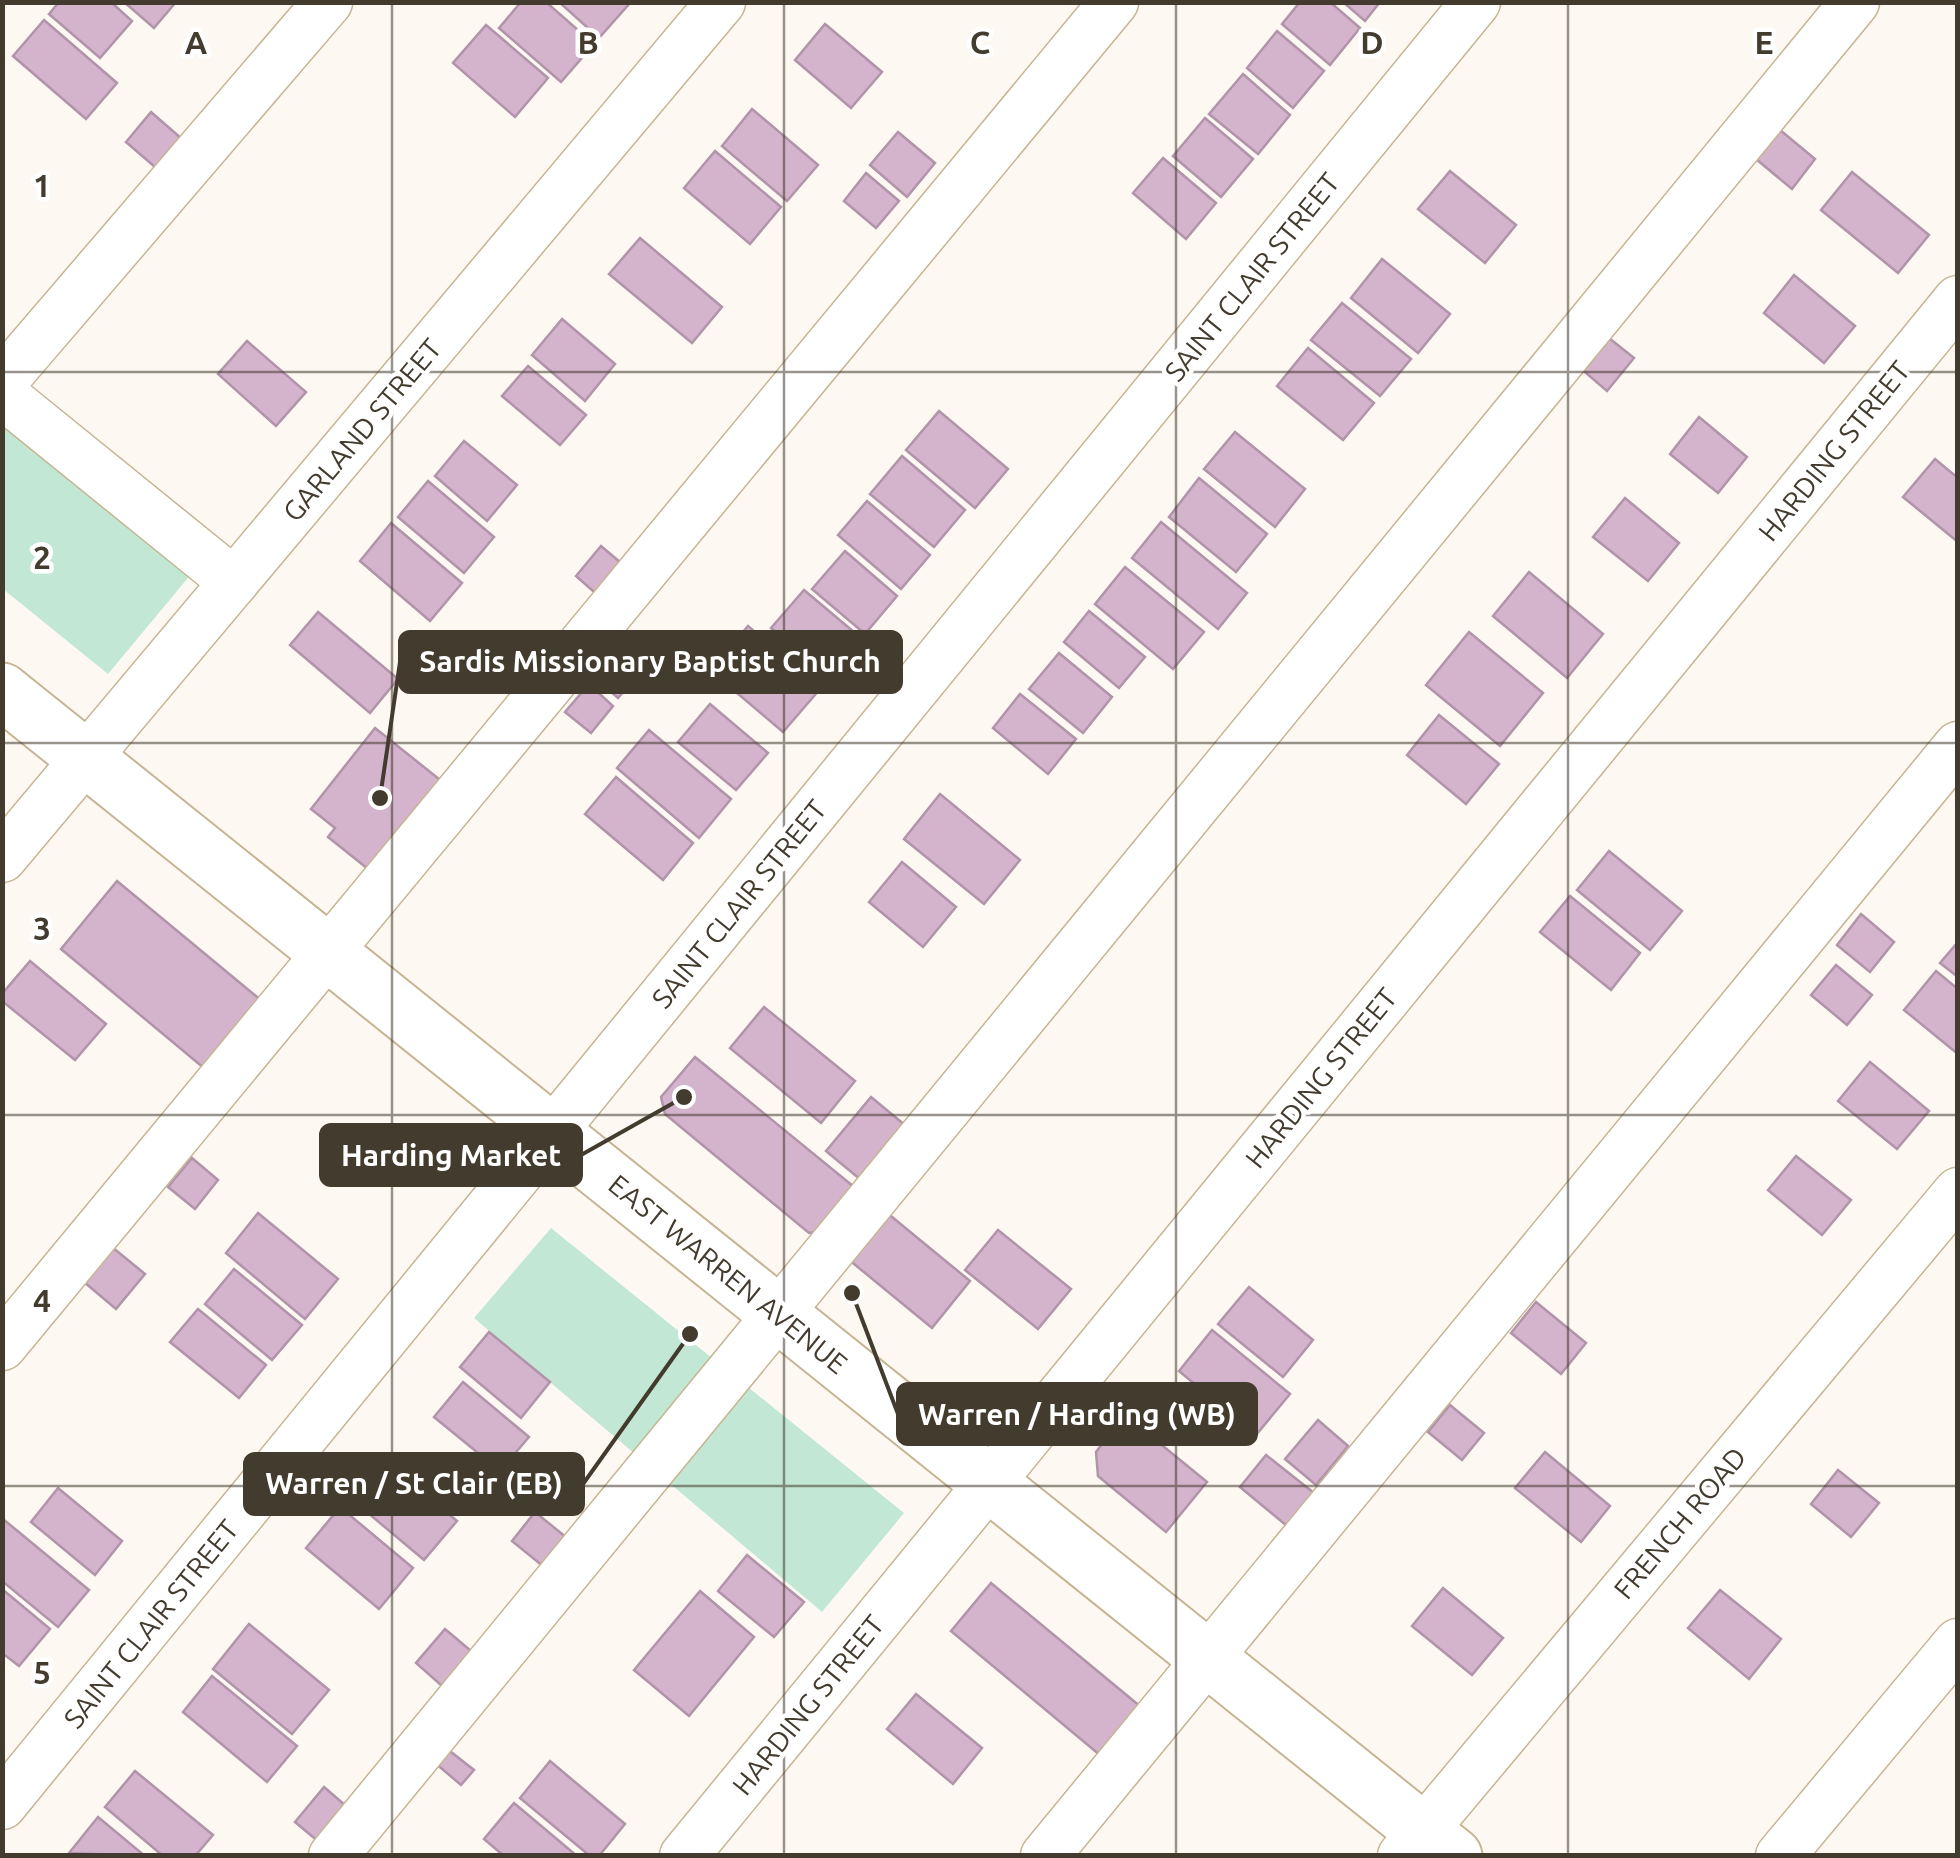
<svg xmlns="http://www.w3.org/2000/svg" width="1960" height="1858" font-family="Ubuntu,sans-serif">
	<rect width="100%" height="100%" fill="#fdf9f2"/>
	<g fill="#c2e8d5">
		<polygon points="2,410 197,567 108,674 3,589"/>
		<polygon points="551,1228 904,1513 822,1612 474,1318"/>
	</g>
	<g fill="#d4b4cc" stroke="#b193aa" stroke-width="2.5">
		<polygon points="59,2 111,2 132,21 100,58 49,14"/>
		<polygon points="124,2 176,2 154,28"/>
		<polygon points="521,2 546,2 594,44 561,82 499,28"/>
		<polygon points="559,2 629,2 630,3 599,38"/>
		<polygon points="1300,2 1330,2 1360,28 1330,65 1282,24"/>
		<polygon points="1343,2 1380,2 1365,21"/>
		<polygon points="44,20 117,83 86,119 13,56"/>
		<polygon points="825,24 882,72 851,108 795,60"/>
		<polygon points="486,25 548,78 515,117 453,63"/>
		<polygon points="1277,31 1324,71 1293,108 1247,68"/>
		<polygon points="1243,74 1290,115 1258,154 1209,114"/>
		<polygon points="752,109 818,165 787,201 722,146"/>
		<polygon points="151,112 181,138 155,167 126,142"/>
		<polygon points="1205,118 1253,159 1221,197 1173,156"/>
		<polygon points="1780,130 1815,159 1792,189 1756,159"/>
		<polygon points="898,132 935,163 907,197 870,165"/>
		<polygon points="715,151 781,207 750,244 684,188"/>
		<polygon points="1163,158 1216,203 1186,239 1133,193"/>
		<polygon points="1450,171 1516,225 1485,263 1418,209"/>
		<polygon points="1852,172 1929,235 1898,273 1821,210"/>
		<polygon points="866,173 899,201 876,228 844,201"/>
		<polygon points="640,238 722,307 692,343 609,274"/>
		<polygon points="1382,259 1450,314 1418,353 1351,298"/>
		<polygon points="1794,275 1855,326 1824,363 1764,313"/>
		<polygon points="1342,303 1411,359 1380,396 1311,340"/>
		<polygon points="562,319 615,364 585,401 532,355"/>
		<polygon points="1604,334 1634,358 1607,391 1578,366"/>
		<polygon points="247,341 306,392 276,426 218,374"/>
		<polygon points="1308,348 1374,403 1343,440 1277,386"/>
		<polygon points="528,366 586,415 560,445 502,396"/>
		<polygon points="939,411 1008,469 975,508 906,450"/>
		<polygon points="1699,417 1747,457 1718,493 1670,454"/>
		<polygon points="1235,432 1305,489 1275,527 1204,469"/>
		<polygon points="464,441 517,485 487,521 435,476"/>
		<polygon points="902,456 965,510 934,547 870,494"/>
		<polygon points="1935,459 1958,478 1958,542 1903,497"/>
		<polygon points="1199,478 1267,534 1236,572 1169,517"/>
		<polygon points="428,481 494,537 464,573 398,517"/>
		<polygon points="1625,498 1679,543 1648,581 1593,537"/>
		<polygon points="867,501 930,555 901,589 838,535"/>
		<polygon points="1161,522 1247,593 1218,629 1132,558"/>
		<polygon points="391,523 462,583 430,621 360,561"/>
		<polygon points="601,546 627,568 601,598 576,576"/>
		<polygon points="845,551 897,596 865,634 812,589"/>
		<polygon points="1125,567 1204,632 1173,669 1095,604"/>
		<polygon points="1529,572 1603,634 1567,678 1493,616"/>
		<polygon points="804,590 861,638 829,676 771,628"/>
		<polygon points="1089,611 1145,657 1119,688 1064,642"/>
		<polygon points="318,612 398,679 370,713 290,645"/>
		<polygon points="748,626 821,688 783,732 710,670"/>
		<polygon points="1469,632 1543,693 1500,746 1426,685"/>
		<polygon points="614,648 641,671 618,698 592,675"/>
		<polygon points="1059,653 1112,697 1083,733 1029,689"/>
		<polygon points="589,684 613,706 591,733 565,712"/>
		<polygon points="1020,694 1076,739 1048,774 993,728"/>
		<polygon points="710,704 768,753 736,790 678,742"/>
		<polygon points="1439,715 1499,764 1466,804 1407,755"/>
		<polygon points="375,728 449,787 378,877 328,837 335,828 311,809"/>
		<polygon points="649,730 731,799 699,838 617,768"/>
		<polygon points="616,777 693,843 663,880 585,814"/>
		<polygon points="940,794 1020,860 984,904 904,839"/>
		<polygon points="1609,851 1682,911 1650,950 1577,890"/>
		<polygon points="902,862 956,907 923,947 869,902"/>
		<polygon points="117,881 268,1006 211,1074 61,949"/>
		<polygon points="1570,896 1640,953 1611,990 1540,932"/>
		<polygon points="1861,914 1894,942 1870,972 1837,945"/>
		<polygon points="1958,942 1958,977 1940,963"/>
		<polygon points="30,961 106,1024 75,1060 2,1001 2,994"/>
		<polygon points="1836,965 1872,995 1847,1025 1811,995"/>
		<polygon points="1936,971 1958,989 1958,1054 1904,1010"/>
		<polygon points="764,1007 855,1081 821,1123 730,1048"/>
		<polygon points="695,1057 859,1191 828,1230 809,1233 665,1114 661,1097"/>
		<polygon points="1870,1062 1929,1111 1897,1149 1838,1101"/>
		<polygon points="871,1097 906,1126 861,1180 826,1151"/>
		<polygon points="1796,1156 1851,1200 1822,1235 1768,1190"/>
		<polygon points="192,1158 218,1180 195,1209 168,1187"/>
		<polygon points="886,1212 970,1281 932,1328 848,1259"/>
		<polygon points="258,1213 338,1279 305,1319 226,1253"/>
		<polygon points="998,1230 1071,1289 1038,1329 965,1270"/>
		<polygon points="112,1247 145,1274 116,1309 84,1282"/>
		<polygon points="234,1269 302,1325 272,1360 205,1304"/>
		<polygon points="1249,1287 1313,1340 1283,1377 1218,1324"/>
		<polygon points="1536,1302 1586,1343 1561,1374 1511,1333"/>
		<polygon points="198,1309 266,1365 239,1398 170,1342"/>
		<polygon points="1212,1330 1290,1394 1256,1435 1179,1371"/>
		<polygon points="489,1332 550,1382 521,1418 460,1367"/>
		<polygon points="463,1382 529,1437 500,1471 434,1417"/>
		<polygon points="1450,1405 1484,1433 1462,1460 1428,1432"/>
		<polygon points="1125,1415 1207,1482 1166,1532 1098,1476 1096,1452"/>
		<polygon points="1318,1420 1348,1446 1316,1485 1285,1459"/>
		<polygon points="1545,1452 1610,1506 1581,1542 1515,1488"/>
		<polygon points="1266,1455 1314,1493 1287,1526 1240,1487"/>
		<polygon points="381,1459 457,1521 424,1560 349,1497"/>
		<polygon points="1838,1470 1879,1503 1851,1537 1811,1504"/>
		<polygon points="58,1488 122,1541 95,1575 31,1522"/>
		<polygon points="340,1507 413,1568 379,1609 306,1548"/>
		<polygon points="535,1512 567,1538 544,1567 512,1541"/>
		<polygon points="3,1519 89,1590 58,1627 2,1581"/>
		<polygon points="747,1555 804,1602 774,1637 718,1591"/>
		<polygon points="991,1583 1147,1712 1107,1761 951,1631"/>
		<polygon points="1443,1588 1503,1638 1472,1675 1412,1626"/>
		<polygon points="2,1589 50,1629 19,1666 2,1653"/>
		<polygon points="1720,1590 1781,1639 1749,1679 1688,1628"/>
		<polygon points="700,1591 754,1637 689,1716 634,1670"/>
		<polygon points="249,1624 329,1690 292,1734 213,1669"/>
		<polygon points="445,1629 471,1651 442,1686 416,1663"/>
		<polygon points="212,1676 297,1746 267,1782 183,1712"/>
		<polygon points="916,1694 982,1748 953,1784 887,1729"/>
		<polygon points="446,1748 474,1770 461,1785 434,1762"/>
		<polygon points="550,1761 625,1824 599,1856 590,1856 520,1798"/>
		<polygon points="135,1771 213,1835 195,1856 163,1856 105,1807"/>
		<polygon points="324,1787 354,1813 326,1848 295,1822"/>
		<polygon points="514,1803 577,1856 504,1856 484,1839"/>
		<polygon points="98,1817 145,1856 69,1853"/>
	</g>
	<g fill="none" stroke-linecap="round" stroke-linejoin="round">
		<g stroke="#c6b594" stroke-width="51">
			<g id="minor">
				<polyline points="2,382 328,2"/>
				<polyline points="2,394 234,582"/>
				<polyline points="2,858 721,2"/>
				<polyline points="2,1346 1114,2"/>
				<polyline points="2,1805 1476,2"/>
				<polyline points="333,1856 1855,2"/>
				<polyline points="684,1856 1958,300"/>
				<polyline points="1045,1856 1958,746"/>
				<polyline points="1402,1856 1958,1192"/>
				<polyline points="1780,1856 1958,1643"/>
			</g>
		</g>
		<g stroke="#c6b594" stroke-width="59">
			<polyline id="major" points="2,691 1454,1856"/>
		</g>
		<use href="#minor" stroke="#fff" stroke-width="48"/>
		<use href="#major" stroke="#fff" stroke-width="55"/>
	</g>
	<path fill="none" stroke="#433b2e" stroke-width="2.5" stroke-opacity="0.55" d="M392 2V1856M784 2V1856M1176 2V1856M1568 2V1856M2 372H1958M2 743H1958M2 1115H1958M2 1486H1958"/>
	<g text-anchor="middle" stroke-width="9" stroke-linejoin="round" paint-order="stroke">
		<g font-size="28" fill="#433b2e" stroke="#fff">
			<text transform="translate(1252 277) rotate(-51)" y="10">SAINT CLAIR STREET</text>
			<text transform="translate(362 430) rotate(-50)" y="10">GARLAND STREET</text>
			<text transform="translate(1834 451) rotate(-51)" y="10">HARDING STREET</text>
			<text transform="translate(739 904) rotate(-51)" y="10">SAINT CLAIR STREET</text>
			<text transform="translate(1321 1078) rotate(-51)" y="10">HARDING STREET</text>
			<text transform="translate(728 1274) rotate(39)" y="10">EAST WARREN AVENUE</text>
			<text transform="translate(1680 1523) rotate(-50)" y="10">FRENCH ROAD</text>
			<text transform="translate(151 1624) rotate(-51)" y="10">SAINT CLAIR STREET</text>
			<text transform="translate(808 1705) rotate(-51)" y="10">HARDING STREET</text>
		</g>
	</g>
	<g font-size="32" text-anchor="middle" font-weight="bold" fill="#433b2e" stroke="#fff" stroke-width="9" stroke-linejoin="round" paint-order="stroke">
		<text x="196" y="54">A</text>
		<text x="588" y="54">B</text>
		<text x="980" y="54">C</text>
		<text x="1372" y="54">D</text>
		<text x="1764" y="54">E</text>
		<text x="42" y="197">1</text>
		<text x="42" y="569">2</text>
		<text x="42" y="940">3</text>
		<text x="42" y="1312">4</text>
		<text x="42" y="1684">5</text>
	</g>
	<path fill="none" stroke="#433b2e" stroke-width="4" d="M380 798L400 662M684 1097L581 1155M852 1293L898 1414M690 1334L583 1484"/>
	<g fill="#433b2e" stroke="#fff" stroke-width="4">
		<circle cx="380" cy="798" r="10"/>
		<circle cx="684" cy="1097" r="10"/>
		<circle cx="852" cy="1293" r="10"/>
		<circle cx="690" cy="1334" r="10"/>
	</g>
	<g fill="#433b2e" stroke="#433b2e" stroke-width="4">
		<rect x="400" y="632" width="501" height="60" rx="10"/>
		<rect x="321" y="1125" width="260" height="60" rx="10"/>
		<rect x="898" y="1384" width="358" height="60" rx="10"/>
		<rect x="245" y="1454" width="338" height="60" rx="10"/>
	</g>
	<g font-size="30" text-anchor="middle" font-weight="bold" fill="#fff">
		<text x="650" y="672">Sardis Missionary Baptist Church</text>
		<text x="451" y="1166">Harding Market</text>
		<text x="1077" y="1425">Warren / Harding (WB)</text>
		<text x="414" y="1494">Warren / St Clair (EB)</text>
	</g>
	<rect width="1960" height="1858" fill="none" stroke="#433b2e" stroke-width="10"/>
</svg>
